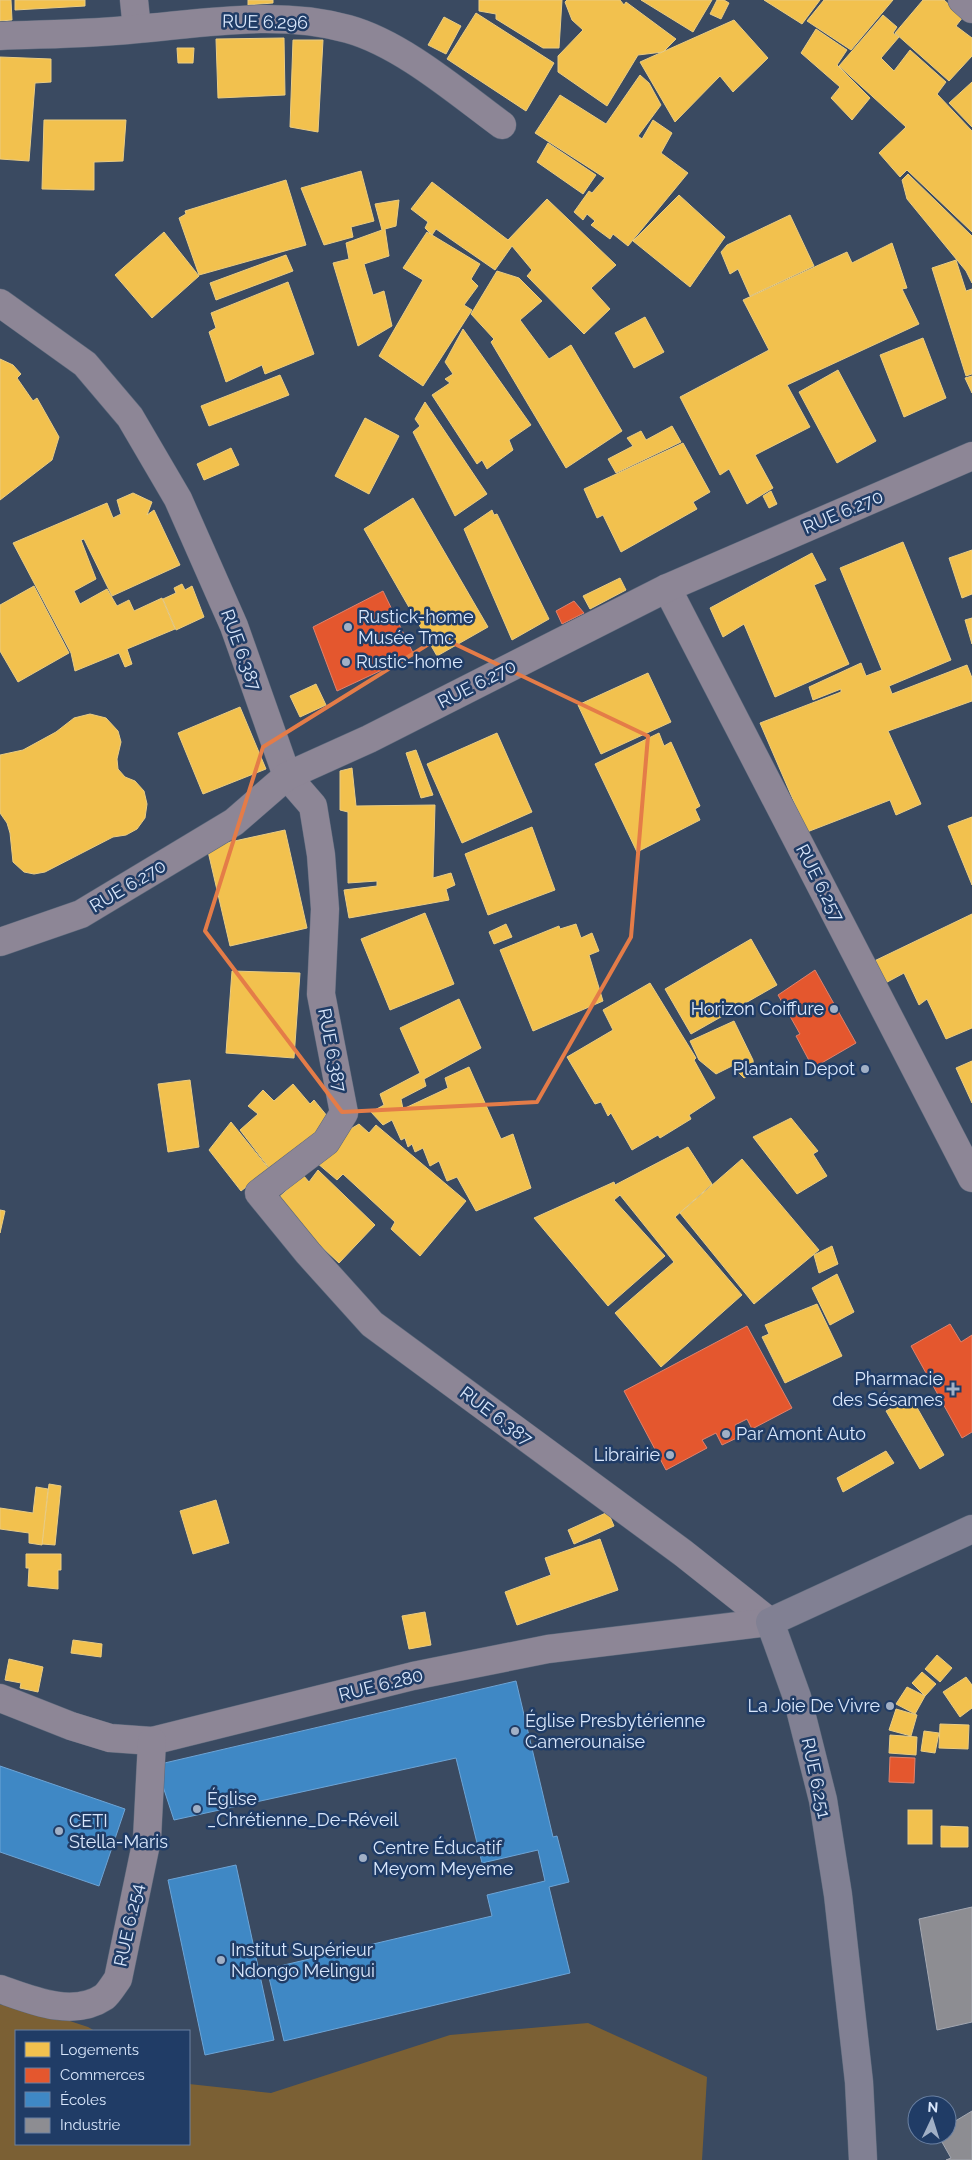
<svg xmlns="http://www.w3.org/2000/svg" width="972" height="2160" font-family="Raleway,sans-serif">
	<rect width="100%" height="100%" fill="#3a4a61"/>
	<polygon fill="#7b6034" points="0,1998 88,2027 95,2031 16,2031 16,2144 189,2144 189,2084 271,2093 450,2035 588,2023 707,2077 702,2160 0,2160"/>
	<g fill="#f2c14e" stroke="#eacc82">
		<polygon points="0,0 11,0 12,20 0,21"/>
		<polygon points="15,0 85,0 85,6 15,10"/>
		<polygon points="248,0 273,0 273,3 248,5"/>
		<polygon points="479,0 562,0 559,48 543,48 496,19 496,14 479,11"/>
		<polygon points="567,0 620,0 624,5 626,2 676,39 663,52 638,55 607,106 558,72 558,56 583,30 572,20 565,2"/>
		<polygon points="641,0 712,0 693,32"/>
		<polygon points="717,0 724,0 729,3 721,19 710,14"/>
		<polygon points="764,0 820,0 802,24"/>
		<polygon points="824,0 893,0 851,50 807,21"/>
		<polygon points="923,0 944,0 963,17 956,26 972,38 972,56 949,81 895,33"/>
		<polygon points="476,13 554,63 526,111 447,59"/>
		<polygon points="883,15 897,27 893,33 899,37 881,58 894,71 910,50 946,82 937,94 972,131 972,232 907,170 900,177 879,153 906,127 839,66"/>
		<polygon points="444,17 461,26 446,54 428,45"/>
		<polygon points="734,20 768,58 733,92 720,76 675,122 640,62"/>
		<polygon points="816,29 847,50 837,65 870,98 852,120 831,98 840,87 801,53"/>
		<polygon points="284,38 285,95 218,98 216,39"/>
		<polygon points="293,40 323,40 318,132 290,127"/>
		<polygon points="177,48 194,48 193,63 178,63"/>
		<polygon points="0,57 51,59 51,82 35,83 29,161 0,159"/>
		<polygon points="640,75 649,83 661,105 638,136 642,139 653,120 672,133 661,153 688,173 628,246 613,234 610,239 591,225 595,221 587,214 583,220 574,212 589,191 592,193 605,178 535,133 560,95 606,124"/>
		<polygon points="972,82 972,127 949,103"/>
		<polygon points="44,120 126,120 123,161 94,162 94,190 42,189"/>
		<polygon points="548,143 596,175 583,194 537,162"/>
		<polygon points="361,171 374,221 351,227 353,237 324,245 301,188"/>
		<polygon points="908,174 972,236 972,283 966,271 907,199 902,180"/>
		<polygon points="286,180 306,245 199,275 179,218 186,214 185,211"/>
		<polygon points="432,182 508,240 547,199 616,265 591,288 610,309 584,334 527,276 532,270 512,246 495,270 436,229 432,235 425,228 428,222 411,209"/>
		<polygon points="679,195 725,237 690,287 633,241"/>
		<polygon points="399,200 396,226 385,229 389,256 364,264 373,295 384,291 392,326 358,346 333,263 349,259 346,243 382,230 375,204"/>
		<polygon points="790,215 814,266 750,296 738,269 730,274 721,252 727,245"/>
		<polygon points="164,232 199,276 152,318 115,275"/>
		<polygon points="427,232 480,264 471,279 478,286 464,305 472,310 423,386 379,356 423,280 403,268"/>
		<polygon points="892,243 907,288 902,289 919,324 787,385 810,427 755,455 773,488 747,504 729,469 720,475 680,397 769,350 743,300 847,252 852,263"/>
		<polygon points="286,255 293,271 216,300 210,283"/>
		<polygon points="956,260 966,291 972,289 972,374 966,376 932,268"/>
		<polygon points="497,271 519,278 542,301 520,320 549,359 571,345 622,431 566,468 491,342 494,339 471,314"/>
		<polygon points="288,282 314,354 265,374 262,365 226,382 209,332 216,328 211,313"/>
		<polygon points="645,317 664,352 634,368 615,333"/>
		<polygon points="463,329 531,425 509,440 513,450 487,469 482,460 477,464 432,395 450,383 445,379 453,374 445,362"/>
		<polygon points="923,338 946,398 904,417 880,355"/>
		<polygon points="0,359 13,365 21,374 17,378 33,401 37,398 59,437 52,460 0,500"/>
		<polygon points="838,370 876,441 837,463 799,392"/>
		<polygon points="280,375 289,395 209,426 201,406"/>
		<polygon points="972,376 972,393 965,378"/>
		<polygon points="425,402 487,494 455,516 413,432 420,426 415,419"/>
		<polygon points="365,418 399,436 369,494 335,476"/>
		<polygon points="672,426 681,442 616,473 608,459 633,446 627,438 641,431 646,440"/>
		<polygon points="683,443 710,492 693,502 697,509 621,552 603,515 597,518 584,489"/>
		<polygon points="231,448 239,465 204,480 197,464"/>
		<polygon points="771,491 777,504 769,508 763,496"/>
		<polygon points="133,493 152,502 147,515 154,510 180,565 112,596 84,539 81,540 96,579 74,591 80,604 107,589 117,606 129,600 134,611 162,598 175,629 127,649 132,664 125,667 119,653 75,671 71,653 13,543 107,503 113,518 121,514 117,500"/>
		<polygon points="413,498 488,627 437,656 364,529"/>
		<polygon points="492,510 494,515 497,514 549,619 512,640 464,529"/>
		<polygon points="903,542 951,660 889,686 892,694 967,665 972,678 972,701 888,731 921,804 896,815 890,800 807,832 760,723 841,692 841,689 813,700 809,687 861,663 866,676 882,670 840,568"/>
		<polygon points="972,550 972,594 962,598 949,558"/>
		<polygon points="812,553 826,580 814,585 849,664 775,697 744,624 723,637 710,608"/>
		<polygon points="620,578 626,590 590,609 583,596"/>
		<polygon points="182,584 185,590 192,586 204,617 176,630 163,599 176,593 174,588"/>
		<polygon points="34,586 69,653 18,682 0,651 0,605"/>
		<polygon points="972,618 972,644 965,620"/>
		<polygon points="648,673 671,722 601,754 578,705"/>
		<polygon points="316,684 326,705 300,717 290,696"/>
		<polygon points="240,707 266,769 203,794 178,733"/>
		<polygon points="90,714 106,718 118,731 121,742 117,759 118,769 125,777 135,781 144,791 147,804 145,818 137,829 126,835 113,837 45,872 34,874 24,872 13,862 10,833 7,823 0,813 0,755 23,750 56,732 74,718"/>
		<polygon points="497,733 532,812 462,843 427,764"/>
		<polygon points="659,733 664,746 671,742 700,806 695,809 700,820 637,852 595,764"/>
		<polygon points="416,750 433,795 421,798 406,753"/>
		<polygon points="352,768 356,806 435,805 433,878 451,873 455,885 446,889 449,900 349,918 344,890 377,886 377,881 348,883 348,812 340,810 340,771"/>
		<polygon points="972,817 972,885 948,826"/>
		<polygon points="532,827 555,890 488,915 465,854"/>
		<polygon points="285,830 307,928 230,946 207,847"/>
		<polygon points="425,913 454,984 390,1010 361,939"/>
		<polygon points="972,914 972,1028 946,1039 927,999 919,1005 904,973 878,987 868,964"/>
		<polygon points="506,924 512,937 494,944 489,932"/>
		<polygon points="576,924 581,938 592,933 599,951 589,955 603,1001 533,1031 500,950 559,926 560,929"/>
		<polygon points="751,939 777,985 691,1034 665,989"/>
		<polygon points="232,971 300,973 294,1058 226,1053"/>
		<polygon points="650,983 696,1058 694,1060 715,1098 689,1115 691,1119 660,1138 658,1135 632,1150 611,1113 608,1116 601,1102 595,1104 567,1057 613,1030 603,1010"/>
		<polygon points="459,999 481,1048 424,1079 426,1086 401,1099 403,1109 448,1088 445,1078 469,1067 501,1139 513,1134 531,1188 476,1211 457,1177 447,1181 439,1161 430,1166 423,1148 415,1152 412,1144 408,1147 405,1138 401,1140 392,1120 383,1125 371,1112 384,1105 380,1094 420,1073 400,1028"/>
		<polygon points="734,1021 753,1060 754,1072 744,1078 732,1066 716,1074 699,1060 690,1041"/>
		<polygon points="972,1061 972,1103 956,1068"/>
		<polygon points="190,1080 199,1147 168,1152 158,1084"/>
		<polygon points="293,1084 310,1104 314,1100 332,1122 273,1173 240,1130 258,1114 248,1106 263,1090 274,1101"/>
		<polygon points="791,1118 818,1151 813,1154 827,1176 797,1194 753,1137"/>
		<polygon points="231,1122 269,1169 241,1191 209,1150"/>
		<polygon points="359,1124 369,1133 376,1125 466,1201 420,1256 391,1229 395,1222 343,1174 337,1180 310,1157 325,1144"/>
		<polygon points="688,1147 712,1184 675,1217 742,1295 661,1367 615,1313 674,1262 620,1195 614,1200 665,1256 608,1306 534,1218 614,1182 615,1185"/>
		<polygon points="742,1159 819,1250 754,1304 680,1213"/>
		<polygon points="318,1170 375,1225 339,1263 274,1202 303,1175 309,1182"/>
		<polygon points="0,1210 5,1211 0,1233"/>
		<polygon points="832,1246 838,1264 819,1273 814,1255"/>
		<polygon points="837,1274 854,1312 830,1325 812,1288"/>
		<polygon points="817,1304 842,1356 785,1383 762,1337 769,1334 765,1325"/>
		<polygon points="911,1397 944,1455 920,1469 886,1411"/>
		<polygon points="886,1451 894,1463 843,1492 837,1478"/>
		<polygon points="49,1484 61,1486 55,1545 42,1544"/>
		<polygon points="36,1487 48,1489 42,1545 29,1543 29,1533 0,1529 0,1508 33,1513"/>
		<polygon points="216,1500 229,1543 193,1554 180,1511"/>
		<polygon points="608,1512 614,1526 574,1544 568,1530"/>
		<polygon points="600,1539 618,1590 517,1625 505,1592 551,1575 545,1558"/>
		<polygon points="26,1554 61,1554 61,1570 58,1570 58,1589 28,1586 29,1568 26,1568"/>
		<polygon points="425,1612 431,1645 409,1649 402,1616"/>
		<polygon points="73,1640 102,1644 101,1657 71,1653"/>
		<polygon points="937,1655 952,1668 940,1682 925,1669"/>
		<polygon points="9,1659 43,1667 38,1692 20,1688 21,1683 5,1680"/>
		<polygon points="922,1672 936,1684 925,1696 912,1683"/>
		<polygon points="966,1677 972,1685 972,1708 960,1717 943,1692"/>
		<polygon points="907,1687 925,1696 915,1714 896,1704"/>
		<polygon points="896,1709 917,1715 911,1736 889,1730"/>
		<polygon points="940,1724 969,1725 968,1749 939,1748"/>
		<polygon points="924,1731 939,1733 935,1753 921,1751"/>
		<polygon points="890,1735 917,1737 916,1755 889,1753"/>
		<rect x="908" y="1810" width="24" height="34"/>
		<polygon points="941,1826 968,1827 968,1847 941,1847"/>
	</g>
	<g fill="#e4572e" stroke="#e1826c">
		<polygon points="383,591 414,655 337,691 313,627"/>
		<polygon points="574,601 584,613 562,624 556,611"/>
		<polygon points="815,970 856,1043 813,1068 796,1036 800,1034 778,995"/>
		<polygon points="950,1324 961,1342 972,1335 972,1432 962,1438 911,1346"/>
		<polygon points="747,1326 792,1408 752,1429 747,1419 735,1425 741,1436 722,1445 716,1433 702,1440 707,1448 666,1470 624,1391"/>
		<polygon points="890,1757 915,1758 914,1783 889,1782"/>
	</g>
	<g fill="#3f88c5" stroke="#6da4d6">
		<polygon points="516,1681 553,1837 557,1836 569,1882 549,1887 570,1973 284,2041 267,1969 492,1916 487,1895 545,1881 538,1850 482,1863 456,1758 174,1820 156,1765"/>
		<polygon points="0,1766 125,1809 99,1886 0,1852"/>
		<polygon points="236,1865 274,2040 205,2055 168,1880"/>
	</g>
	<g fill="#8d8d92" stroke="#a4a8b2">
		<polygon points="972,1907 972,2022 937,2030 919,1919"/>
		<polygon points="972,2111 972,2160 946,2160 951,2158 938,2135 947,2135 947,2126"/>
	</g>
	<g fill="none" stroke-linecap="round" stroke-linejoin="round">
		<g stroke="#5a677a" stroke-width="29">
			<g id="street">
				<polyline points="134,0 137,29"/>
				<polyline points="962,0 972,9"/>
				<path d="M0 36C45 34 91 34 137 29 206 23 279 10 348 29 402 44 457 92 502 125"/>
				<polyline points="0,303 85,364 130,417 178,499 234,626 287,776 313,806 321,855 325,909 321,994 344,1113 326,1142 259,1193 308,1253 372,1324 683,1553 770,1622"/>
				<polyline points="667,588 972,1178"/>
				<polyline points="0,942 81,914 234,822 287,776 369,739 667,588 972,456"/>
				<polyline points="0,1698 71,1726 110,1738 152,1741 413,1676 548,1649 770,1622"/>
				<path d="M0 1989C31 2000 73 2018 104 1997 109 1993 114 1984 118 1979L147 1839 152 1741"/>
			</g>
		</g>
		<g stroke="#5a677a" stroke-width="29">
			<polyline id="secondary" points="863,2160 859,2082 838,1895 823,1800 797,1697 770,1622 972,1529"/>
		</g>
		<use href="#street" stroke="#8d8696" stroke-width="28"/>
		<use href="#secondary" stroke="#818093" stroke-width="28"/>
	</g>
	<path fill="none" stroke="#e47c48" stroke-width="4" stroke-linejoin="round" d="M440 637 648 736 631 937 537 1102 342 1112 205 931 263 747Z"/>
	<g fill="#a1b0c6" stroke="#203c66" stroke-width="2">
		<circle cx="348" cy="627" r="5"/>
		<circle cx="346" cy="662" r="5"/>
		<circle cx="834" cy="1009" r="5"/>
		<circle cx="865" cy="1069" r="5"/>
		<path d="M950.5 1381.5h5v5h5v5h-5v5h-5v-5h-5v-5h5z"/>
		<circle cx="726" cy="1434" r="5"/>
		<circle cx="670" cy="1455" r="5"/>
		<circle cx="890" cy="1706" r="5"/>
		<circle cx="515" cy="1731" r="5"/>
		<circle cx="197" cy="1809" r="5"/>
		<circle cx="59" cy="1831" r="5"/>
		<circle cx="363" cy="1858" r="5"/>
		<circle cx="221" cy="1960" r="5"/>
	</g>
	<g text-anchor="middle" stroke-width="5" stroke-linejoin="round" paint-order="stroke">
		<g font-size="18" fill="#d9e7fc" stroke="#203c66">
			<text transform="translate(265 22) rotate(1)" y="6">RUE 6.296</text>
			<text transform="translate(843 512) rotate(-23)" y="6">RUE 6.270</text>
			<text transform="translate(241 650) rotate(70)" y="6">RUE 6.387</text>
			<text transform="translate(477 684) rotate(-27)" y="6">RUE 6.270</text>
			<text transform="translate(820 883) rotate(63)" y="6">RUE 6.257</text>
			<text transform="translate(128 886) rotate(-31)" y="6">RUE 6.270</text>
			<text transform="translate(332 1050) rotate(79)" y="6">RUE 6.387</text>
			<text transform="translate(496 1416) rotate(37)" y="6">RUE 6.387</text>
			<text transform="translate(381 1685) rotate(-14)" y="6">RUE 6.280</text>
			<text transform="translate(816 1778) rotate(78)" y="6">RUE 6.251</text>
			<text transform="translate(129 1925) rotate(-78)" y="6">RUE 6.254</text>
		</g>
		<g font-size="18" fill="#d9e7fc" stroke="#203c66" text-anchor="start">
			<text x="358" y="623">Rustick-home<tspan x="358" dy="21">Musée Tmc</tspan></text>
			<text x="356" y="668">Rustic-home</text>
			<text x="824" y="1015" text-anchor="end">Horizon Coiffure</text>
			<text x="855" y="1075" text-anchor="end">Plantain Depot</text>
			<text x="943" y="1385" text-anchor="end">Pharmacie<tspan x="943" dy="21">des Sésames</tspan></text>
			<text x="736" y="1440">Par Amont Auto</text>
			<text x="660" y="1461" text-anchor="end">Librairie</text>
			<text x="880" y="1712" text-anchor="end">La Joie De Vivre</text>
			<text x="525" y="1727">Église Presbytérienne<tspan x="525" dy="21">Camerounaise</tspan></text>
			<text x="207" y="1805">Église<tspan x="207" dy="21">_Chrétienne_De-Réveil</tspan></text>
			<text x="69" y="1827">CETI<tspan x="69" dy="21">Stella-Maris</tspan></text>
			<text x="373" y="1854">Centre Éducatif<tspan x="373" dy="21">Meyom Meyeme</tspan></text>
			<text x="231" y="1956">Institut Supérieur<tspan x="231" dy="21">Ndongo Melingui</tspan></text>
		</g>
	</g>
	<rect x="15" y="2030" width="175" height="115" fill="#203c66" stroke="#6a80a2"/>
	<rect x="25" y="2042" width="25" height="15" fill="#f2c14e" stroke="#6a80a2"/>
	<text x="60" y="2055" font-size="15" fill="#d9e7fc">Logements</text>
	<rect x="25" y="2068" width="25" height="15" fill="#e4572e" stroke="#6a80a2"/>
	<text x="60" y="2080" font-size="15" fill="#d9e7fc">Commerces</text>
	<rect x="25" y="2092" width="25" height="15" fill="#3f88c5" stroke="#6a80a2"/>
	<text x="60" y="2105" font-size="15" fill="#d9e7fc">Écoles</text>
	<rect x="25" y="2118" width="25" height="15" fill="#8d8d92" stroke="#6a80a2"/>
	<text x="60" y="2130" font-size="15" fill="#d9e7fc">Industrie</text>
	<g transform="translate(932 2120) rotate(4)"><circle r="24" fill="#203c66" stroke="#6a80a2"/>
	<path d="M0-4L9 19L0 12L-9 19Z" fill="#a1b0c6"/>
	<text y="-8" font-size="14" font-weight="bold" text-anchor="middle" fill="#d9e7fc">N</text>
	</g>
</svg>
